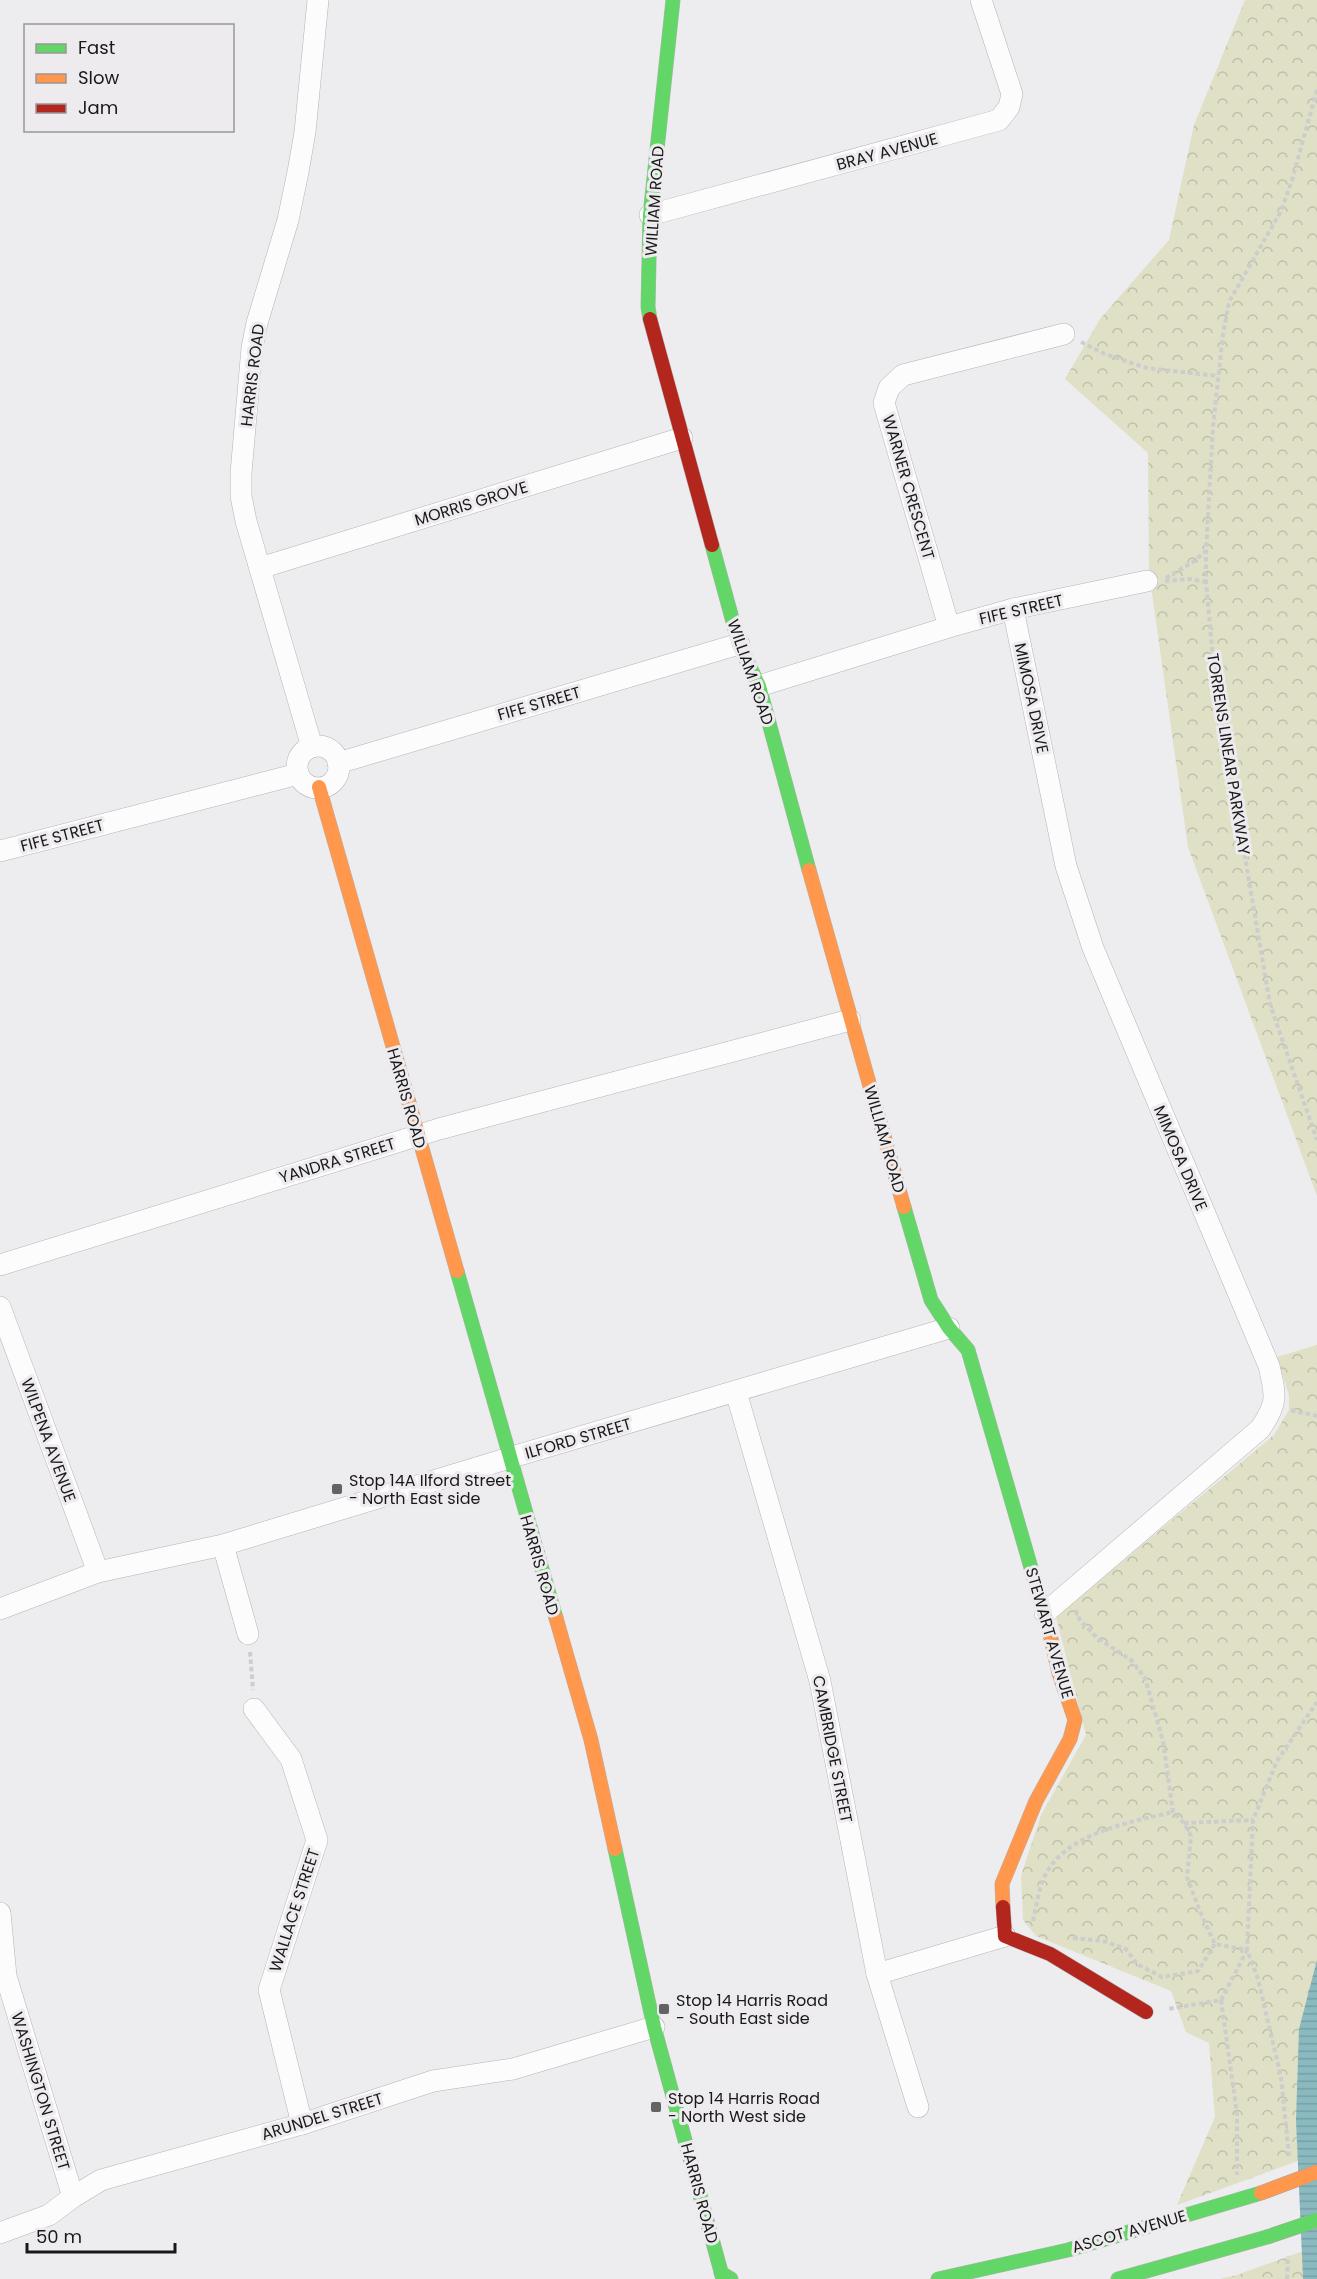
<svg xmlns="http://www.w3.org/2000/svg" width="1317" height="2279" font-family="Poppins,sans-serif">
	<defs>
		<pattern id="forest-crowns" width="20" height="18" patternUnits="userSpaceOnUse" patternTransform="scale(1.5)"><rect width="20" height="18" fill="#dfe0c5"/><path d="M2 6a3 3 0 1 1 6 0M12 15a3 3 0 1 1 6 0" fill="none" stroke="#bfc0a9"/></pattern>
		<pattern id="water-rules" width="6" height="5" patternUnits="userSpaceOnUse" patternTransform="scale(1.5)"><rect width="6" height="5" fill="#8abac0"/><path d="M0 2.5h6" fill="none" stroke="#769fa4"/></pattern>
	</defs>
	<rect width="100%" height="100%" fill="#edecee"/>
	<g fill="url(#forest-crowns)">
		<polygon points="1245,0 1317,0 1317,1196 1188,847 1149,572 1148,453 1065,379 1100,319 1169,240 1194,125"/>
		<polygon points="1317,1345 1317,2154 1177,2205 1215,2117 1209,2043 1186,2032 1171,1991 1036,1936 1023,1920 1021,1876 1041,1815 1086,1735 1056,1617 1274,1435 1289,1410 1289,1395 1277,1357"/>
		<polygon points="1317,2246 1317,2279 1220,2279 1237,2275"/>
	</g>
	<polygon fill="url(#water-rules)" points="1317,1960 1317,2279 1303,2279 1296,2120 1299,2029"/>
	<g fill="none" stroke-linecap="round" stroke-linejoin="round">
		<g stroke="#b5b4b6" stroke-width="22">
			<g id="street">
				<polyline points="650,215 999,120 1009,107 1012,94 981,0"/>
				<polyline points="260,568 682,438"/>
				<path d="M1013 609 1066 866 1093 948 1269 1366C1276 1396 1278 1403 1260 1429L1045 1613"/>
				<polyline points="949,627 884,403 889,388 903,375 1064,334"/>
				<polyline points="759,686 949,627 1013,609 1147,581"/>
				<circle cx="318" cy="767" r="21"/>
				<polyline points="312,747 246,521 241,496 241,473 252,348 257,323 288,220 298,172 305,132 318,0"/>
				<polyline points="338,763 739,644"/>
				<polyline points="0,851 298,774"/>
				<polyline points="0,1265 439,1129 850,1020"/>
				<polyline points="0,1307 98,1572"/>
				<polyline points="736,1392 820,1681 877,1974 918,2107"/>
				<polyline points="223,1545 248,1634"/>
				<polyline points="0,1609 98,1572 223,1545 509,1458 949,1328"/>
				<polyline points="254,1709 291,1759 317,1840 269,1990 302,2124"/>
				<polyline points="0,1913 6,1976 73,2197"/>
				<polyline points="877,1974 1005,1936"/>
				<polyline points="0,2233 49,2215 73,2197 101,2180 302,2124 433,2081 513,2069 654,2027"/>
			</g>
		</g>
		<g stroke="#b5b4b6" stroke-width="15">
			<g id="fast">
				<polyline points="650,319 648,307 650,215 673,0"/>
				<polyline points="712,545 739,644 759,686 809,870"/>
				<polyline points="904,1207 931,1300 949,1328 968,1350 1049,1630"/>
				<polyline points="457,1271 556,1618"/>
				<polyline points="615,1849 654,2027 723,2279"/>
				<polyline points="721,2273 731,2279"/>
				<polyline points="938,2279 1068,2250 1261,2193"/>
				<polyline points="1118,2279 1267,2237"/>
			</g>
		</g>
		<g stroke="#b5b4b6" stroke-width="15">
			<g id="slow">
				<polyline points="319,787 457,1271"/>
				<polyline points="809,870 904,1207"/>
				<polyline points="556,1618 591,1740 615,1849"/>
				<polyline points="1003,1907 1002,1884 1036,1801 1070,1739 1075,1720 1059,1673 1049,1630"/>
			</g>
		</g>
		<g stroke="#b5b4b6" stroke-width="15">
			<g id="jam">
				<polyline points="650,319 712,545"/>
				<polyline points="1003,1907 1005,1936 1050,1954 1146,2012"/>
			</g>
		</g>
		<g stroke="#cdcdce" stroke-width="4" stroke-dasharray="4.5 3" stroke-linecap="butt">
			<polyline points="1317,90 1292,180 1281,211 1229,302 1223,334 1213,427 1206,551 1206,582 1215,681 1270,1004 1317,1140"/>
			<polyline points="1081,342 1105,354 1147,368 1218,376"/>
			<polyline points="1166,578 1193,562 1206,551"/>
			<polyline points="1165,581 1190,579 1206,582"/>
			<polyline points="1291,1410 1317,1416"/>
			<polyline points="1075,1610 1080,1620 1096,1637 1131,1660 1145,1678 1163,1741 1173,1812 1184,1823 1191,1836 1187,1877 1201,1914 1215,1944 1247,1950 1221,2000 1168,2009"/>
			<polyline points="250,1652 253,1690"/>
			<polyline points="1184,1823 1253,1820"/>
			<path d="M1033 1921C1036 1908 1038 1893 1043 1880 1061 1834 1130 1822 1173 1812"/>
			<polyline points="1073,1938 1103,1941 1126,1949 1137,1964 1162,1977 1198,1971 1215,1944"/>
			<polyline points="1221,2000 1237,2114 1237,2175"/>
			<polyline points="1289,2156 1281,2077 1258,1979 1247,1950 1253,1820 1277,1761 1317,1702"/>
			<polyline points="1287,2279 1288,2256"/>
		</g>
		<use href="#street" stroke="#fcfcfc" stroke-width="21"/>
		<use href="#fast" stroke="#63d668" stroke-width="14"/>
		<use href="#slow" stroke="#ff974d" stroke-width="14"/>
		<use href="#jam" stroke="#b3261e" stroke-width="14"/>
		<g stroke="#afa0a4" stroke-width="15" stroke-linecap="butt">
			<polyline id="fast-bridge" points="1267,2237 1317,2220"/>
		</g>
		<g stroke="#afa0a4" stroke-width="15" stroke-linecap="butt">
			<polyline id="slow-bridge" points="1261,2193 1317,2172"/>
		</g>
		<use href="#fast-bridge" stroke="#63d668" stroke-width="14"/>
		<use href="#slow-bridge" stroke="#ff974d" stroke-width="14"/>
	</g>
	<g fill="#646364" stroke="#eeebef" stroke-width="2">
		<rect x="331" y="1483" width="12" height="12" rx="3"/>
		<rect x="658" y="2003" width="12" height="12" rx="3"/>
		<rect x="650" y="2101" width="12" height="12" rx="3"/>
	</g>
	<g text-anchor="middle" stroke-width="6" stroke-linejoin="round" paint-order="stroke">
		<g font-size="16" fill="#1a191a" stroke="#eeebef">
			<text transform="translate(887 151) rotate(-15)" y="6">BRAY AVENUE</text>
			<text transform="translate(654 201) rotate(-86)" y="6">WILLIAM ROAD</text>
			<text transform="translate(252 375) rotate(-83)" y="6">HARRIS ROAD</text>
			<text transform="translate(909 487) rotate(74)" y="6">WARNER CRESCENT</text>
			<text transform="translate(471 503) rotate(-17)" y="6">MORRIS GROVE</text>
			<text transform="translate(1021 609) rotate(-13)" y="6">FIFE STREET</text>
			<text transform="translate(751 672) rotate(71)" y="6">WILLIAM ROAD</text>
			<text transform="translate(1032 698) rotate(78)" y="6">MIMOSA DRIVE</text>
			<text transform="translate(539 703) rotate(-16)" y="6">FIFE STREET</text>
			<text transform="translate(1229 754) rotate(81)" y="6">TORRENS LINEAR PARKWAY</text>
			<text transform="translate(62 835) rotate(-15)" y="6">FIFE STREET</text>
			<text transform="translate(407 1098) rotate(74)" y="6">HARRIS ROAD</text>
			<text transform="translate(885 1139) rotate(74)" y="6">WILLIAM ROAD</text>
			<text transform="translate(1181 1158) rotate(67)" y="6">MIMOSA DRIVE</text>
			<text transform="translate(337 1160) rotate(-17)" y="6">YANDRA STREET</text>
			<text transform="translate(578 1438) rotate(-16)" y="6">ILFORD STREET</text>
			<text transform="translate(49 1440) rotate(70)" y="6">WILPENA AVENUE</text>
			<text transform="translate(540 1565) rotate(74)" y="6">HARRIS ROAD</text>
			<text transform="translate(1050 1633) rotate(74)" y="6">STEWART AVENUE</text>
			<text transform="translate(833 1749) rotate(79)" y="6">CAMBRIDGE STREET</text>
			<text transform="translate(294 1910) rotate(-72)" y="6">WALLACE STREET</text>
			<text transform="translate(41 2091) rotate(73)" y="6">WASHINGTON STREET</text>
			<text transform="translate(322 2116) rotate(-17)" y="6">ARUNDEL STREET</text>
			<text transform="translate(700 2193) rotate(75)" y="6">HARRIS ROAD</text>
			<text transform="translate(1129 2231) rotate(-16)" y="6">ASCOT AVENUE</text>
		</g>
		<g font-size="16" fill="#1a191a" stroke="#eeebef" text-anchor="start">
			<text x="349" y="1486">Stop 14A Ilford Street<tspan x="349" dy="18">- North East side</tspan></text>
			<text x="676" y="2006">Stop 14 Harris Road<tspan x="676" dy="18">- South East side</tspan></text>
			<text x="668" y="2104">Stop 14 Harris Road<tspan x="668" dy="18">- North West side</tspan></text>
		</g>
	</g>
	<rect x="24" y="24" width="210" height="108" fill="#eeebef" stroke="#99979a" stroke-width="1.5"/>
	<rect x="36" y="44" width="30" height="9" fill="#63d668" stroke="#99979a" stroke-width="1.5"/>
	<text x="78" y="54" font-size="18" fill="#1a191a">Fast</text>
	<rect x="36" y="74" width="30" height="9" fill="#ff974d" stroke="#99979a" stroke-width="1.5"/>
	<text x="78" y="84" font-size="18" fill="#1a191a">Slow</text>
	<rect x="36" y="104" width="30" height="9" fill="#b3261e" stroke="#99979a" stroke-width="1.5"/>
	<text x="78" y="114" font-size="18" fill="#1a191a">Jam</text>
	<path d="M27 2243v9h148v-9" fill="none" stroke="#1a191a" stroke-width="3"/>
	<text x="36" y="2243" font-size="18" fill="#1a191a" stroke="#eeebef" stroke-width="4.5" paint-order="stroke">50 m</text>
</svg>
